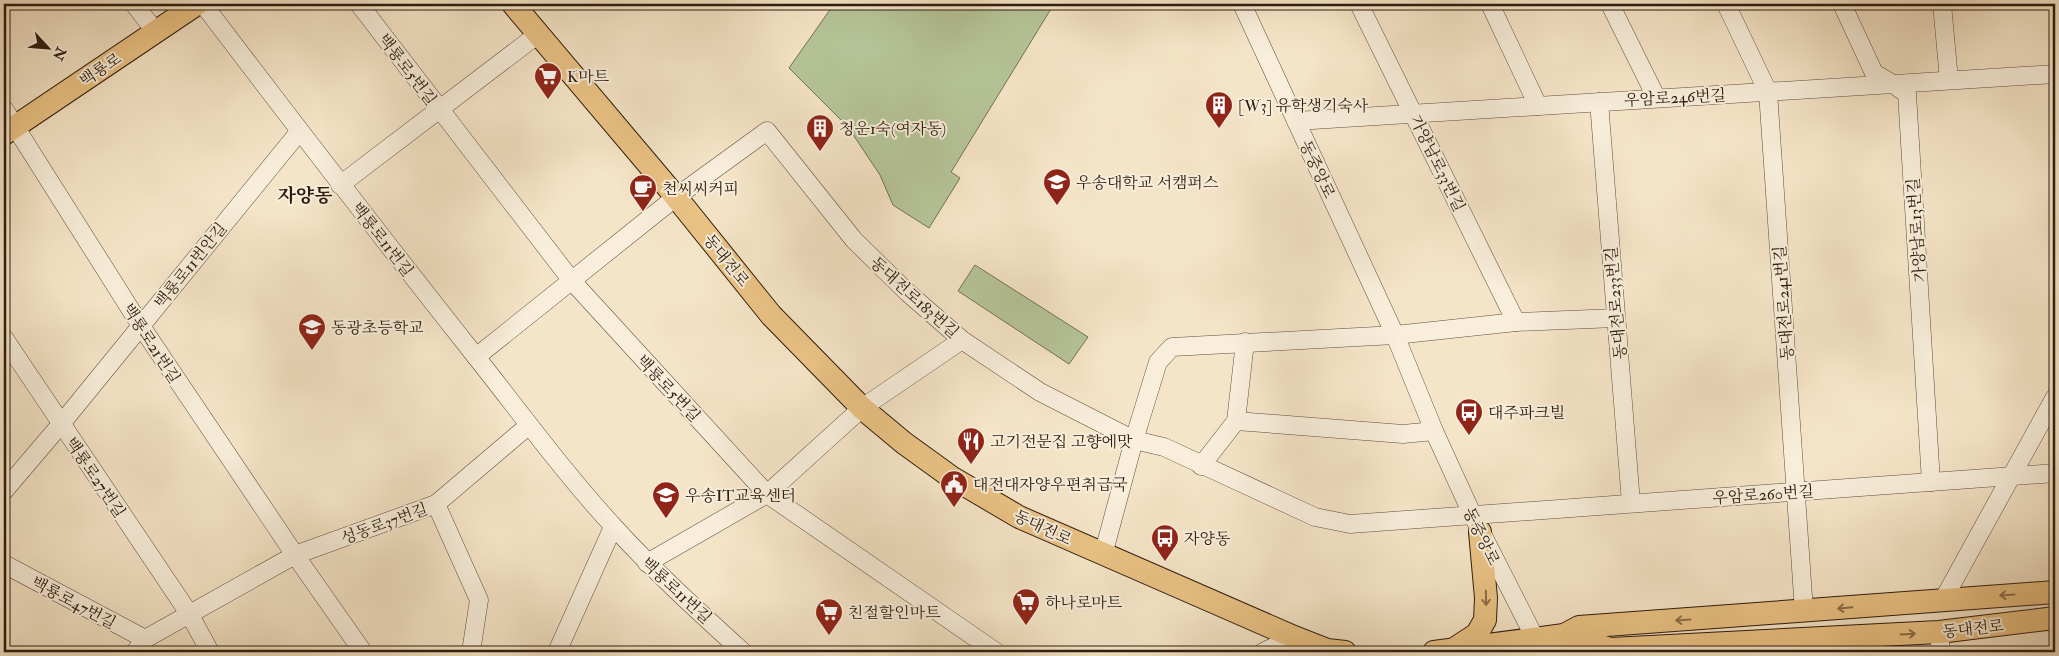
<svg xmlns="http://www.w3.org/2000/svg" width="2059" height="656" font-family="'IM FELL Double Pica','Noto Serif KR',serif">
	<rect width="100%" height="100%" fill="#f5e5c8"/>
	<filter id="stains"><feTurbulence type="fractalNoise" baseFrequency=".004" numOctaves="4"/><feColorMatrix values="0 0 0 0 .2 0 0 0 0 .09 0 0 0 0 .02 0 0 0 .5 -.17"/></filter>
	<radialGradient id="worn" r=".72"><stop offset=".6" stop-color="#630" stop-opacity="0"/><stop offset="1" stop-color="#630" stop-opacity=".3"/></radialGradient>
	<g fill="#b6c69a" stroke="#727154">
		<polygon points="834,4 1054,4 951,172 960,178 929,228 893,205 880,175 848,127 789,68"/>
		<polygon points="975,265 1088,337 1069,364 958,291"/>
	</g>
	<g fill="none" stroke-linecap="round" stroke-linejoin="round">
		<g stroke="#5f4e3d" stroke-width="19">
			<g id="minor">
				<polyline points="134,4 155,31"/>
				<path d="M203 4C292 121 382 238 473 353 520 412 564 473 615 528 655 572 699 612 743 652"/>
				<polyline points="359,4 572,281 767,494 996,652"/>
				<polyline points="1242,4 1395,335 1434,431 1472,514 1542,652"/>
				<polyline points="1359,4 1516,322"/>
				<polyline points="1490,4 1538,106"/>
				<polyline points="1610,4 1656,97"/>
				<polyline points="1726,4 1768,92 1804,611"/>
				<polyline points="1842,4 1874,73 1893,84 1907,94 1931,482"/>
				<polyline points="1942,4 1949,80"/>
				<polyline points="1599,102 1631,503"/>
				<polyline points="4,109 141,326 295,555 363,652"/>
				<polyline points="1296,121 2055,74"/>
				<polyline points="340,185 537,35"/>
				<polyline points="4,338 190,615 210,652"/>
				<polyline points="476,357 676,197 767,131 854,240 907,292 962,340 1040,392 1134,440 1164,447 1315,517 1350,524 2055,473"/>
				<polyline points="1236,421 1403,434 1434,431"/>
				<polyline points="1201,466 1236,421 1245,342"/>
				<polyline points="4,491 61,424 299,132"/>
				<polyline points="436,504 479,600 471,652"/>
				<polyline points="1103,555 1134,440 1158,362 1172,347 1395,335 1516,322 1616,318"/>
				<polyline points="647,563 767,494 862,408 962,340"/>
				<polyline points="4,564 145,639"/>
				<polyline points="1943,600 2055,397"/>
				<polyline points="1939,632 1941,652"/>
				<polyline points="135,652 145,639 295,555 436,504 528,426"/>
				<polyline points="557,652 613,527"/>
				<polyline points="1263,652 1294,637 1296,652"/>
			</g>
		</g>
		<g stroke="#2d1c0f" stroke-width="24">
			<g id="major">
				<polyline points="513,4 676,197 771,315 862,408 904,443 951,477 1019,517 1294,637 1327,650 1345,652"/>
				<polyline points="4,134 197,4"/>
				<polyline points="1564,635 1611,649 1939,632 2055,618"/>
				<polyline points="1454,649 1477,634 1485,620 1486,598 1480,532"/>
				<polyline points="1434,652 1564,635 1579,627 2055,592"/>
			</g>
		</g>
		<use href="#minor" stroke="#f8eedb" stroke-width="18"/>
		<use href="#major" stroke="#eac284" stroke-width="22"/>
	</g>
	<defs><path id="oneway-shaft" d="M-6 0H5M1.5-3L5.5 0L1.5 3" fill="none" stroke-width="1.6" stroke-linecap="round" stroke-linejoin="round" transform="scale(1.25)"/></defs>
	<g stroke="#8c6f4a">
		<use href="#oneway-shaft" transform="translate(2007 595) rotate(176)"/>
		<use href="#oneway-shaft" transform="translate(1486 598) rotate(89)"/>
		<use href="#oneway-shaft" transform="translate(1845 608) rotate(175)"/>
		<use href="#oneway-shaft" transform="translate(1683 620) rotate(176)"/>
		<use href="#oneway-shaft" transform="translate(1908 634) rotate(-3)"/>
	</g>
	<defs>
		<g id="supermarket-pin" transform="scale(1.4375)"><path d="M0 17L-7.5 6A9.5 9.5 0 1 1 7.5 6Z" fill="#8f2418" stroke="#f8eedb"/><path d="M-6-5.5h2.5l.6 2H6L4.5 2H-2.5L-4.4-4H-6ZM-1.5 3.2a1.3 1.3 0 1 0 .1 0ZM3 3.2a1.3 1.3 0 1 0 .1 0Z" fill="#fff"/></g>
		<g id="building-pin" transform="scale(1.4375)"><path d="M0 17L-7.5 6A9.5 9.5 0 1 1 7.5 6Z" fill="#8f2418" stroke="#f8eedb"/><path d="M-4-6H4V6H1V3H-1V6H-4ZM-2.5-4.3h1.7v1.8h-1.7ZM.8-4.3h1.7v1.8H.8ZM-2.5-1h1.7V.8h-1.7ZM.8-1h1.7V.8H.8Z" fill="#fff"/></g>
		<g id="university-pin" transform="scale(1.4375)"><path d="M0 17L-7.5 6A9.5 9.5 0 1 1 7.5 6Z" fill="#8f2418" stroke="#f8eedb"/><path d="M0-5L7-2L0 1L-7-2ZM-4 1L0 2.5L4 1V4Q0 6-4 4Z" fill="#fff"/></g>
		<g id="cafe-pin" transform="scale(1.4375)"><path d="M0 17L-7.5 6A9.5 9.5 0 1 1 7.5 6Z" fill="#8f2418" stroke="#f8eedb"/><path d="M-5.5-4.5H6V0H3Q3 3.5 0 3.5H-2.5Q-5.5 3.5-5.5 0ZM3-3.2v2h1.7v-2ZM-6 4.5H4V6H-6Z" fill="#fff"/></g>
		<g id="school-pin" transform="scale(1.4375)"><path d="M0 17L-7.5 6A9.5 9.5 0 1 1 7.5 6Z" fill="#8f2418" stroke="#f8eedb"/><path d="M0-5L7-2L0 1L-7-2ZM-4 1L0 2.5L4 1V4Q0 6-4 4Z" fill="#fff"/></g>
		<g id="bus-pin" transform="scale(1.4375)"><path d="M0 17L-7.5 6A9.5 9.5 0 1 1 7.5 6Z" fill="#8f2418" stroke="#f8eedb"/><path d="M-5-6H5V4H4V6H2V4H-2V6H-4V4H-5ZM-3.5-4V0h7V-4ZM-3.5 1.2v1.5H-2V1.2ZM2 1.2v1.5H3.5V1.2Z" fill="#fff"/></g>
		<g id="restaurant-pin" transform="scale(1.4375)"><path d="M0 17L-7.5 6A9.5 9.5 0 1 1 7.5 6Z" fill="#8f2418" stroke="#f8eedb"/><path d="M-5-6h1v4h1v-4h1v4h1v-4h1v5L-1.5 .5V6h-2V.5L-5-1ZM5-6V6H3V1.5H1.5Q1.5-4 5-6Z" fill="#fff"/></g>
		<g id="civic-pin" transform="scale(1.4375)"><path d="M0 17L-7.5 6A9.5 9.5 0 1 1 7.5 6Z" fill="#8f2418" stroke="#f8eedb"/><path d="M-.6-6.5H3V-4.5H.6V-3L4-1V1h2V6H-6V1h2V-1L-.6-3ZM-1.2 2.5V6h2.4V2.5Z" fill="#fff"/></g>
	</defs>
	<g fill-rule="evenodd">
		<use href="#supermarket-pin" x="548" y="76"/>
		<use href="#building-pin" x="1219" y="105"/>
		<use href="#building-pin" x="820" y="128"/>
		<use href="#university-pin" x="1057" y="182"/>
		<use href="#cafe-pin" x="643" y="188"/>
		<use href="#school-pin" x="312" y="327"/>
		<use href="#bus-pin" x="1469" y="412"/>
		<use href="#restaurant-pin" x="971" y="441"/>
		<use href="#civic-pin" x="954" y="484"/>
		<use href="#school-pin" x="666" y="495"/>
		<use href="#bus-pin" x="1165" y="538"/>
		<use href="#supermarket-pin" x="1026" y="602"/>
		<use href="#supermarket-pin" x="829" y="612"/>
	</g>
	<g text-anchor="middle" stroke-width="4" stroke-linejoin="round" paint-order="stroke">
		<g font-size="16" fill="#2d1c0f" stroke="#f8eedb">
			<text transform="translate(100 69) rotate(-34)" y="6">백룡로</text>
			<text transform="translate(408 69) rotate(53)" y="6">백룡로5번길</text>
			<text transform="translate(1675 97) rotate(-3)" y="6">우암로246번길</text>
			<text transform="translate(1438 163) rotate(64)" y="6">가양남로33번길</text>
			<text transform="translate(1318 169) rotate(65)" y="6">동중앙로</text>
			<text transform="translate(1916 230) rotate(-94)" y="6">가양남로13번길</text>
			<text transform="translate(383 239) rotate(52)" y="6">백룡로11번길</text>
			<text transform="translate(727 260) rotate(51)" y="6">동대전로</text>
			<text transform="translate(190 265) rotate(-51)" y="6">백룡로11번안길</text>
			<text transform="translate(915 297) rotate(42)" y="6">동대전로183번길</text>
			<text transform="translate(1615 303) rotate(-95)" y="6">동대전로233번길</text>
			<text transform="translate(1783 303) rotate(-94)" y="6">동대전로241번길</text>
			<text transform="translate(152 343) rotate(57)" y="6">백룡로21번길</text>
			<text transform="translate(669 388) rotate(47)" y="6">백룡로5번길</text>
			<text transform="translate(96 477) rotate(56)" y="6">백룡로27번길</text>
			<text transform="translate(1763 494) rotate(-4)" y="6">우암로260번길</text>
			<text transform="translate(384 523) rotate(-20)" y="6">성동로37번길</text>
			<text transform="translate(1043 527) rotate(25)" y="6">동대전로</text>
			<text transform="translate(1482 536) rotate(64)" y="6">동중앙로</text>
			<text transform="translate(677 590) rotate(43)" y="6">백룡로11번길</text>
			<text transform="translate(74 602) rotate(28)" y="6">백룡로47번길</text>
			<text transform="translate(1973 628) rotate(-6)" y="6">동대전로</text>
		</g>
		<g font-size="16" fill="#2d1c0f" stroke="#f8eedb" text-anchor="start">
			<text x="567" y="82">K마트</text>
			<text x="1238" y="111">[W3] 유학생기숙사</text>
			<text x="839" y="134">청운1숙(여자동)</text>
			<text x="1076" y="188">우송대학교 서캠퍼스</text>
			<text x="662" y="194">천씨씨커피</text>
			<text x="331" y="333">동광초등학교</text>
			<text x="1488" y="418">대주파크빌</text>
			<text x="990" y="447">고기전문집 고향에맛</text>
			<text x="973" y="490">대전대자양우편취급국</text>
			<text x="685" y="501">우송IT교육센터</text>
			<text x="1184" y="544">자양동</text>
			<text x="1045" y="608">하나로마트</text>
			<text x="848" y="618">친절할인마트</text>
		</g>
		<g font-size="19" font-weight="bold" fill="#2d1c0f" stroke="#f8eedb">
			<text x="305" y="202">자양동</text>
		</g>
	</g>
	<rect width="2059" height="656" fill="none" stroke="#f5e5c8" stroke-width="20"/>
	<rect x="5" y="5" width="2049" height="646" fill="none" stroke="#2d1c0f" stroke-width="2.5"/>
	<rect x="10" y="10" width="2039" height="636" fill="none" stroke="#2d1c0f"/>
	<g transform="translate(48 48) rotate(116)" stroke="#f8eedb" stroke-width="4" paint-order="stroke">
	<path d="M0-4L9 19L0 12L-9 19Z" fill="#2d1c0f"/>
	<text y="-8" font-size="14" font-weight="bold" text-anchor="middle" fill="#2d1c0f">N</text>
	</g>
	<rect width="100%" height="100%" filter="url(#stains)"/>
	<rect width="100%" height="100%" fill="url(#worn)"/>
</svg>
